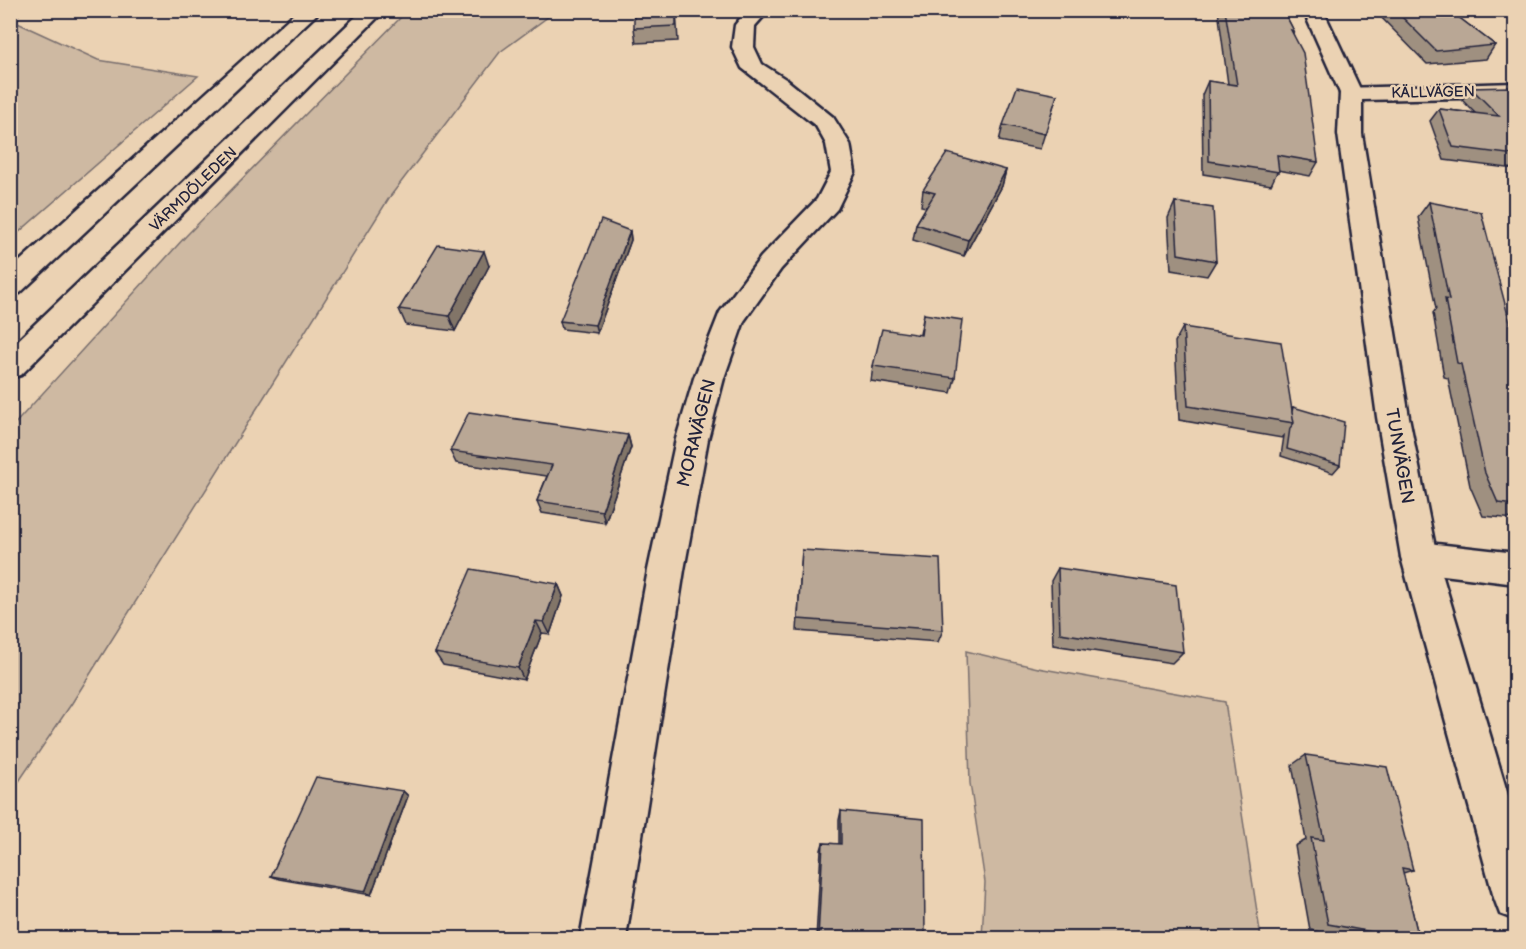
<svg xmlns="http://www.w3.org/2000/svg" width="1526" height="949" font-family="'Balsamiq Sans',sans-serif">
	<rect width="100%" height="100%" fill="#ebd2b3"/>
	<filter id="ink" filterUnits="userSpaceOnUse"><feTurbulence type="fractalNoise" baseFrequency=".0167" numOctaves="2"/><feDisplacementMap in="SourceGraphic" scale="12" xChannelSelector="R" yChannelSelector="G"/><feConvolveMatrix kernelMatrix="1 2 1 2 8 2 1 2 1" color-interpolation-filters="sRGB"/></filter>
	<g filter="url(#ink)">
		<g fill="#ceb9a2" stroke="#786e6e" stroke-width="1.5">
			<polygon points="11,10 23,11 11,20 98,60 198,76 11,239"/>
			<polygon points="408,10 556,11 500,52 389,198 72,703 11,793 11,428 186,236"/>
			<polygon points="966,651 1038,668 1225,702 1261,938 982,938 985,882 970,783"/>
		</g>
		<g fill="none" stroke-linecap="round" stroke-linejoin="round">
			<g stroke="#22223b" stroke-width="5">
				<g id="street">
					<polygon points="747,10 769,10 755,26 754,47 762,64 787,80 833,117 850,144 855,172 837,209 781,269 744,321 724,378 708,439 684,570 626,938 580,938 648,570 676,439 694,378 720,312 761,257 817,199 831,172 826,144 816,126 742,68 732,47 735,25"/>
					<polygon points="1303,10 1323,10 1362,93 1359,98 1351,100 1343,98 1340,93"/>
					<polygon points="1419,542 1516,553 1516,584 1419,572 1407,568 1401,557 1407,546"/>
				</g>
			</g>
			<g stroke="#22223b" stroke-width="5">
				<polygon id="secondary" points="1516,83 1516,97 1362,100 1362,134 1409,417 1437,557 1516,822 1516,920 1500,914 1494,898 1401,557 1377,417 1338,134 1340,93 1343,88"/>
			</g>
			<g stroke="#22223b" stroke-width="5">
				<g id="highway">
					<polygon points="298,10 321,10 20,293 10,295 10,270"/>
					<polygon points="363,10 385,10 21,375 10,378 10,348"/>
				</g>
			</g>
			<use href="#street" fill="#ebd2b3" fill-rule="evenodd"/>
			<use href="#secondary" fill="#ebd2b3" fill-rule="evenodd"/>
			<use href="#highway" fill="#ebd2b3" fill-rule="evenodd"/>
		</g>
		<g fill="#9f9080" stroke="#22223b" stroke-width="1.5">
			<polygon points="97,10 148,10 140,16"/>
			<polygon points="676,10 678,41 636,43 634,28"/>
			<polygon points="1218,10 1283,10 1294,31 1293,33 1318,162 1310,176 1278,170 1271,185 1203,174 1202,95 1208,81 1228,84"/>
			<polygon points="1374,10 1449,10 1495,45 1486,59 1427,64"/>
			<polygon points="1471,88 1515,91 1515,169 1444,160 1430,121 1439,109 1475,113 1462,100"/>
			<polygon points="1057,95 1040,149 999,141 1003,125"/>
			<polygon points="1006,170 1002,186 964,256 913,240 916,224 926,207 921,206 923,190"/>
			<polygon points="1175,202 1216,261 1207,276 1171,270 1168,218"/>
			<polygon points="1429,202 1515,342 1515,519 1483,516 1470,486 1448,378 1444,377 1433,313 1436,309 1418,217"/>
			<polygon points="630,231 631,240 597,333 562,329 560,321"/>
			<polygon points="489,266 455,331 406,325 399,309"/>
			<polygon points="924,314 955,378 951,393 871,381 873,366 920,334"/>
			<polygon points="1183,327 1291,408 1293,407 1340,465 1333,473 1281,456 1284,436 1282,438 1179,420 1175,342"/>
			<polygon points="628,435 631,447 605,523 542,513 537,501 547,476 456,463 450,451"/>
			<polygon points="802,550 943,630 938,642 797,631"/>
			<polygon points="1058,568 1183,652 1172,663 1053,645 1051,581"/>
			<polygon points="558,584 563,596 550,634 542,633 524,680 443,665 435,653"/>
			<polygon points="1306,755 1413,870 1403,873 1419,939 1360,939 1310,930 1295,846 1306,840 1292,765"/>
			<polygon points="403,791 408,796 371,895 279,879 271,876"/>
			<polygon points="841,811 925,939 816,939 821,850 823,843 839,844 839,820"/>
		</g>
		<g fill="#827568" stroke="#22223b" stroke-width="1.5">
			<polygon points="137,10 148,10 140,16"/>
			<polygon points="1006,170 1002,186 964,256 968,240"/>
			<polygon points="630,231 631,240 597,333 595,325"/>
			<polygon points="484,251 489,266 455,331 449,316"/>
			<polygon points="628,435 631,447 605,523 602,511"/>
			<polygon points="558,584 563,596 550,634 544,622"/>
			<polygon points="536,621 542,633 524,680 518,668"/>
			<polygon points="403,791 408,796 371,895 365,892"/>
		</g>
		<g fill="#b9a795" stroke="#22223b" stroke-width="1.5">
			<polygon points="634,10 676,10 676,26 634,28"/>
			<polygon points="1225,10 1283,10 1294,31 1291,30 1303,53 1318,162 1277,155 1279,172 1209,161 1208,81 1237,85"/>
			<polygon points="1395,10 1449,10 1495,45 1436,51"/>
			<polygon points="1017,87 1057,95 1045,134 1003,125"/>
			<polygon points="1510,87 1515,91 1515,155 1453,147 1439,109 1499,116 1471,88"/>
			<polygon points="947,153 1006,170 968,240 916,224 935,193 923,190"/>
			<polygon points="1175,202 1213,208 1216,261 1178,254"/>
			<polygon points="1429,202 1481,212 1515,342 1515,505 1498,503 1485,473 1461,364 1457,363 1445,299 1449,300"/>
			<polygon points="601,220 630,231 595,325 560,321"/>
			<polygon points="438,245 484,251 449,316 399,309"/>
			<polygon points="924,314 962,320 955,378 873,366 882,329 921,335"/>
			<polygon points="1183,327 1281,342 1294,423 1188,406"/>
			<polygon points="1293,407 1344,422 1340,465 1287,449 1290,428 1294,423 1292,412"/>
			<polygon points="469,412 628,435 602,511 537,501 552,465 450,451"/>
			<polygon points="802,550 940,559 943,630 798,619"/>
			<polygon points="1058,568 1176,585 1183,652 1060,633"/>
			<polygon points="471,569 558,584 544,622 536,621 518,668 435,653"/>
			<polygon points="1306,755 1387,767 1413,870 1402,868 1419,939 1411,939 1328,924 1311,838 1324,840"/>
			<polygon points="316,777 403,791 365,892 271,876"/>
			<polygon points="841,811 924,819 925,939 818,938 823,843 841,844"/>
		</g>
	</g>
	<g text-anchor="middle" stroke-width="5" stroke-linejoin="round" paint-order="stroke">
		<g font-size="15" fill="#22223b" stroke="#ebd2b3">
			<text transform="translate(1433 92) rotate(-1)" y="5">KÄLLVÄGEN</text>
			<text transform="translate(193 189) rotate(-44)" y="5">VÄRMDÖLEDEN</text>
		</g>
		<g font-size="18" fill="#22223b" stroke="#ebd2b3">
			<text transform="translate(696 433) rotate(-76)" y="6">MORAVÄGEN</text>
			<text transform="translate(1400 456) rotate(80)" y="6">TUNVÄGEN</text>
		</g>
	</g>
	<rect width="1526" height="949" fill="none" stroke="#ebd2b3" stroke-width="36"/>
	<rect x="18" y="18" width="1490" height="913" fill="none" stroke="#22223b" stroke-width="2" filter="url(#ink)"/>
</svg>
